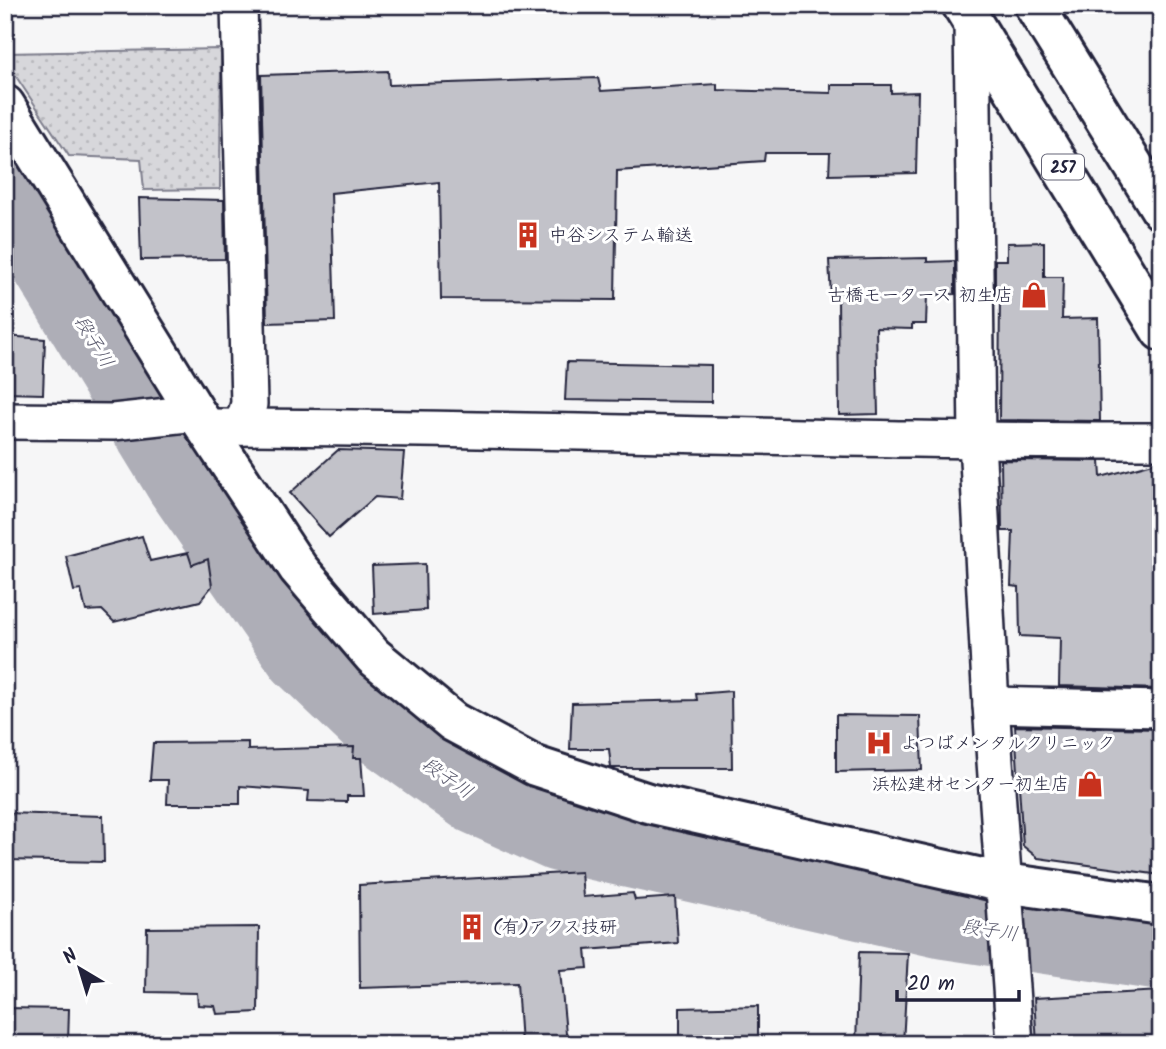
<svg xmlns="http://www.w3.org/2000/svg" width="1166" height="1049" font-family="Kalam,'Klee One',sans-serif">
	<defs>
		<pattern id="grass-dots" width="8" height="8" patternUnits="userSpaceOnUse" patternTransform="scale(1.75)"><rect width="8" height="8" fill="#d7d7db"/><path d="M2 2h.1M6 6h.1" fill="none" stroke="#b8b8bd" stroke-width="1.8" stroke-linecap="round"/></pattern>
	</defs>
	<rect width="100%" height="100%" fill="#f6f6f7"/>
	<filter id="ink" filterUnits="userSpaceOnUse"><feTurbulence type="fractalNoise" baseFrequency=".0143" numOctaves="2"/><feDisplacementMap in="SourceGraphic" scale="14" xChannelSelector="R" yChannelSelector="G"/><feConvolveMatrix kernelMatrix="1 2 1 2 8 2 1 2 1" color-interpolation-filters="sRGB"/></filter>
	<g filter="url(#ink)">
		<polygon fill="url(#grass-dots)" stroke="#7c7c8b" stroke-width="2" points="221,49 220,189 144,190 141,159 69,156 5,60 5,53"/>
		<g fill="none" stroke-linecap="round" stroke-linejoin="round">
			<polyline stroke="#aeaeb7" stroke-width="74" points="5,193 182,482 302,655 376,726 475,797 559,835 944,922 1161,954"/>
		</g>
		<g fill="#c2c2c9" stroke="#22223b" stroke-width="2">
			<polygon points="388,71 389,85 598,78 601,91 717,84 717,90 831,93 831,85 891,85 891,93 918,92 916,173 829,175 830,153 765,153 764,161 617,171 615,300 441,299 439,182 331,193 335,321 267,323 261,75"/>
			<polygon points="139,198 224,200 225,259 141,260"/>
			<polygon points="1044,242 1044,277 1063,277 1062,319 1098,318 1100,421 999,420 1000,293 995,293 995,260 1007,260 1007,243"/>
			<polygon points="927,258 927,262 955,261 955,294 927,295 926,324 912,324 912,329 876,328 878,414 839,415 838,298 831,298 829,260"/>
			<polygon points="5,336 45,339 43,394 5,393"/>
			<polygon points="567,362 711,365 711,402 565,400"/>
			<polygon points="338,450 404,452 400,499 375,497 329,537 290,493"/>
			<polygon points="1001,460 1100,461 1101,477 1161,461 1161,689 1059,686 1060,638 1020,636 1019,587 1011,586 1013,531 1002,531"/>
			<polygon points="142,536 150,561 188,553 192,565 208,559 212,586 200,601 114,622 102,610 86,611 81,590 74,591 66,556"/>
			<polygon points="425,564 426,610 374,614 372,566"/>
			<polygon points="731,691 732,768 611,768 609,749 570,749 572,703 697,700 696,694"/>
			<polygon points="836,715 920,716 922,770 836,772"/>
			<polygon points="1015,726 1161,729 1161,875 1038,858 1023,846"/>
			<polygon points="248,742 248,750 354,747 353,758 361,758 364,796 347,796 347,802 308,801 309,791 240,786 240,804 167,804 168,780 150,780 153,743"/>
			<polygon points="5,813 103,816 104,862 5,860"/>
			<polygon points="581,872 583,897 633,893 635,900 675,897 678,943 586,950 588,968 560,970 567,1044 521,1044 517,983 360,988 359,885"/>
			<polygon points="259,927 258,1012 217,1014 215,1006 198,1005 197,993 146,992 147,928"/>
			<polygon points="859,952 908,953 903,1044 856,1044"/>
			<polygon points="1161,991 1161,1044 1037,1044 1034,998"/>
			<polygon points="758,1006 758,1044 680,1044 680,1008"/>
			<polygon points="5,1008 69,1009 68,1044 5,1044"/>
		</g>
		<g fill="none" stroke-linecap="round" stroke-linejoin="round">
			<g stroke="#22223b" stroke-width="40">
				<g id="street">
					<polyline points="239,5 249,404 242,427"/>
					<polyline points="972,20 977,441 991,705 1015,1044"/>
					<polyline points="5,421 113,422 196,413"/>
					<path d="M206 427C524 427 842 442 1161 441"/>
					<polyline points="991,705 1161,709"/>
				</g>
			</g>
			<g stroke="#22223b" stroke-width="44">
				<polyline id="secondary" points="5,105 196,413 298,568 373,656 453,722 535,766 648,803 1004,883 1161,905"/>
			</g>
			<g stroke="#22223b" stroke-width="44">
				<g id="highway">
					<polyline points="962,5 1161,331"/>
					<polyline points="1034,5 1161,210"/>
				</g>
			</g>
			<use href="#street" stroke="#fff" stroke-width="35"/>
			<use href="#secondary" stroke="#fff" stroke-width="38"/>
			<use href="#highway" stroke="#fff" stroke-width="38"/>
		</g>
	</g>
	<defs>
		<g id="building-bare" transform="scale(2.1)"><path d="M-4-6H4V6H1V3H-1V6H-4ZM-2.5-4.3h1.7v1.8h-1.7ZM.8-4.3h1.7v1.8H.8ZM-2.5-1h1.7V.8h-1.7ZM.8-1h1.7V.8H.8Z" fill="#c8321e" stroke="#fff" stroke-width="2.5" paint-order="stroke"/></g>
		<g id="shop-bare" transform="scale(2.1)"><path d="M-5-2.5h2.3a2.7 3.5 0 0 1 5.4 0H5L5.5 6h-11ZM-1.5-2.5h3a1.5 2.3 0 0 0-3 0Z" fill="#c8321e" stroke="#fff" stroke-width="2.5" paint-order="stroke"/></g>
		<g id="hospital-bare" transform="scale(2.1)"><path d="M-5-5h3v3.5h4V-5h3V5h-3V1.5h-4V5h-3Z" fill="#c8321e" stroke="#fff" stroke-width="2.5" paint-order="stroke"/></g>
	</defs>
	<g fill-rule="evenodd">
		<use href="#building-bare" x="528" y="235"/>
		<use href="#shop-bare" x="1034" y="295"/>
		<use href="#hospital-bare" x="879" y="743"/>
		<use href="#shop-bare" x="1090" y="784"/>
		<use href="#building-bare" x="472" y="927"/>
	</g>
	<g text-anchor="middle" stroke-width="6" stroke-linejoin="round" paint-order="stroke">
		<rect fill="#fff" stroke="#646476" stroke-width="2" x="1042" y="154.5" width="42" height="25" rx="5"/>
		<g font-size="16" font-weight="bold" fill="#22223b">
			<text x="1063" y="173">257</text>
		</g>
		<g font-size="18" fill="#22223b" stroke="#fff" text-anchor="start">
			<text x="549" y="241">中谷システム輸送</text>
			<text x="1013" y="301" text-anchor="end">古橋モータース 初生店</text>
			<text x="900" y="749">よつばメンタルクリニック</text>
			<text x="1069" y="790" text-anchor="end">浜松建材センター初生店</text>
			<text x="493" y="933">(有)アクス技研</text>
		</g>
		<g font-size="19" font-style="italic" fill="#5a5a6d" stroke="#fff">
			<text transform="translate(95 341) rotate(59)" y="7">段子川</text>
			<text transform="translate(448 777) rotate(35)" y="7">段子川</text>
			<text transform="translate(990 929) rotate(9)" y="7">段子川</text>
		</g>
	</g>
	<rect width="1166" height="1049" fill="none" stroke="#fff" stroke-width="28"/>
	<rect x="14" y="14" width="1138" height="1021" fill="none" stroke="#22223b" stroke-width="2.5" filter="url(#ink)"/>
	<g transform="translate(80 969) rotate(322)" stroke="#ffffff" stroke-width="5" paint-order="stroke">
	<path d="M0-5L12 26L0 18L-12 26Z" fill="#22223b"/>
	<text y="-10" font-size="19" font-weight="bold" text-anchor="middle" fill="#22223b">N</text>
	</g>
	<path d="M897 990v10h122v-10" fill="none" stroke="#22223b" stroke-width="3.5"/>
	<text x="907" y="990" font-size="21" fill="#22223b" stroke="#ffffff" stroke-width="5" paint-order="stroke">20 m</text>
</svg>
